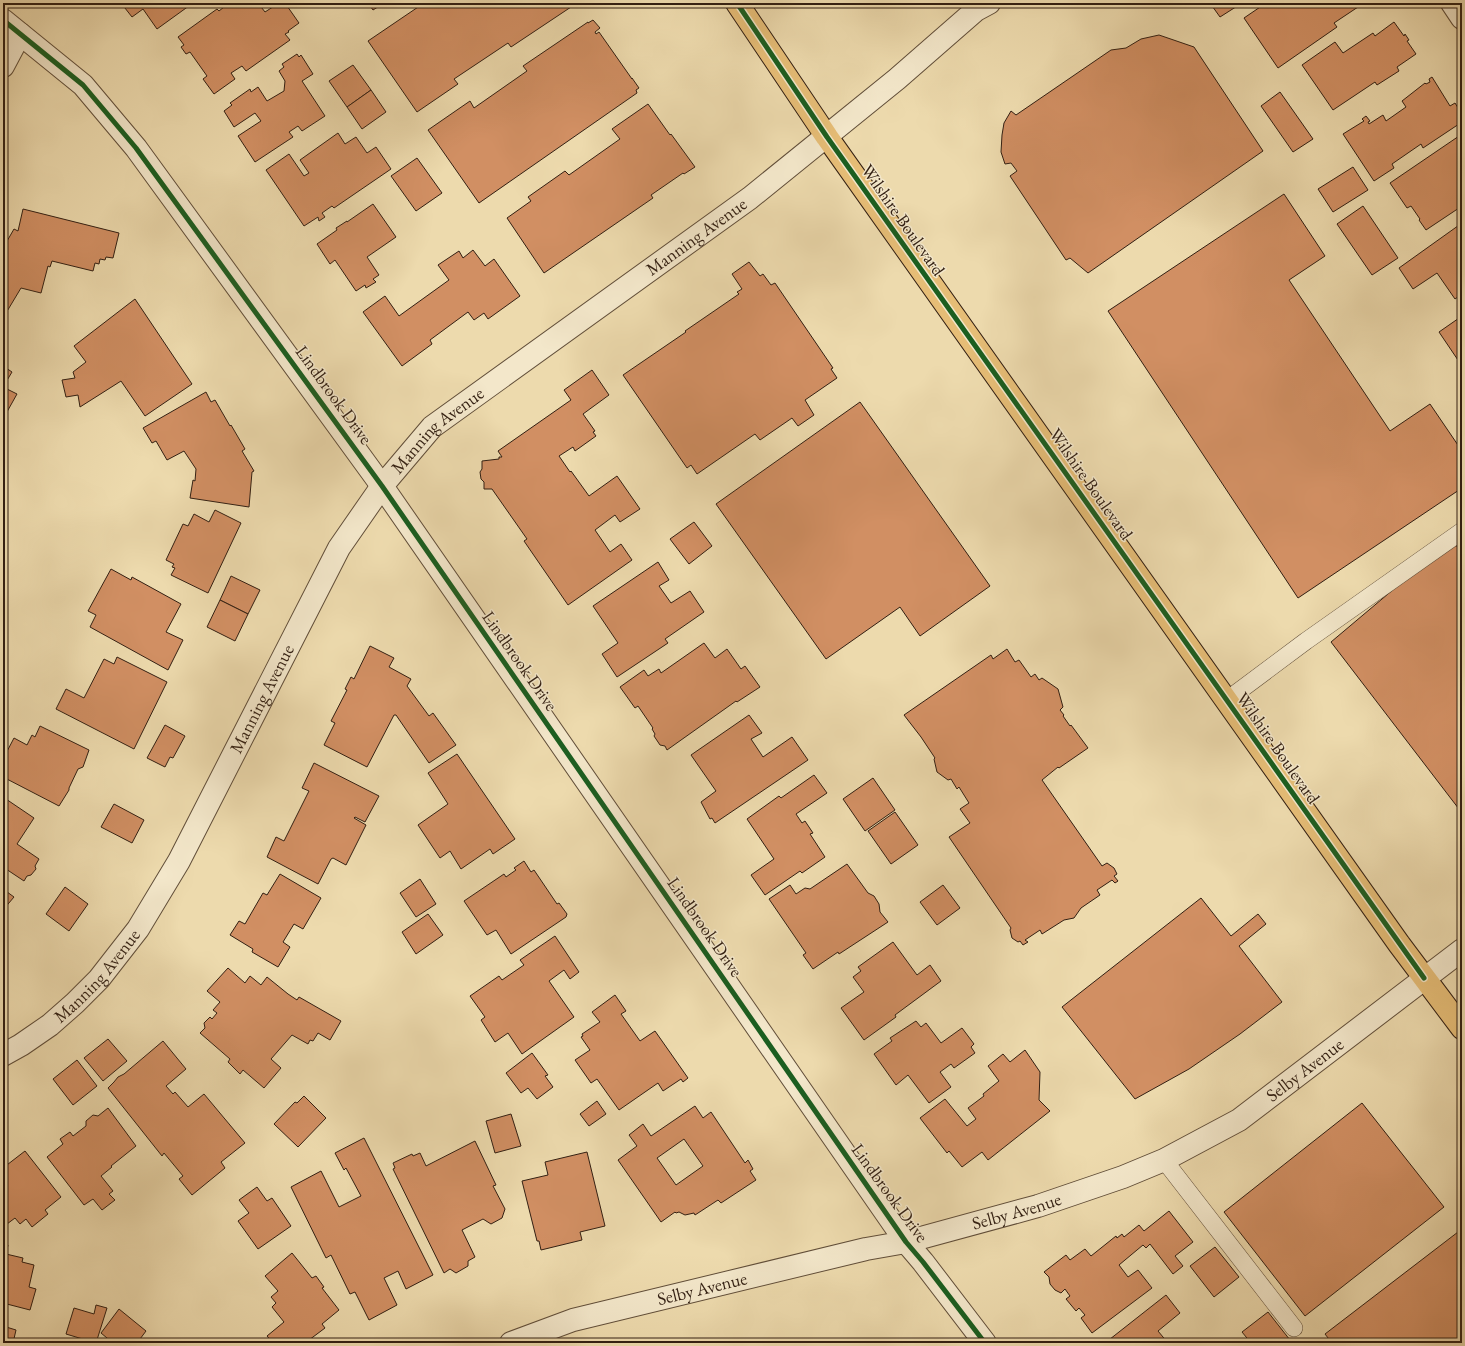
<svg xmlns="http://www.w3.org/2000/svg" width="1465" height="1346" font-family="'EB Garamond',serif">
	<rect width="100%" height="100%" fill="#eddaad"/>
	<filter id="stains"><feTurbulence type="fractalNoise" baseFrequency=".005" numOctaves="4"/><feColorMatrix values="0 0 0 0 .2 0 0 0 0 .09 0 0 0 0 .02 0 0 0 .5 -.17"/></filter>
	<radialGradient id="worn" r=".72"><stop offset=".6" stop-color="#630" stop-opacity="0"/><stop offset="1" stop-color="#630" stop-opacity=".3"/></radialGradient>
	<g fill="#d18f63" stroke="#321f12" fill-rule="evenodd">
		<polygon points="121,3 193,3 157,29 143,9 132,17"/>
		<polygon points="229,3 258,3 265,12 279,3 285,3 299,23 288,31 289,32 285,34 290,40 246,71 242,66 231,73 235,79 214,94 203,79 207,76 190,52 186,54 181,47 184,45 178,37 217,9 219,11"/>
		<polygon points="368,3 384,3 373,10"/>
		<polygon points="424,3 577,3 511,47 508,43 454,79 458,84 417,112 368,41"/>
		<polygon points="1210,3 1242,3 1220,17"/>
		<polygon points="1266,3 1364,3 1334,23 1337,27 1278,68 1244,18"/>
		<polygon points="593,20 600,28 595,32 596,34 599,32 632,79 632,78 639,88 636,90 637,93 479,203 428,130 470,101 474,108 527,71 523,66 588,22 588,23"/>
		<polygon points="1394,22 1404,36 1405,34 1409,40 1407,41 1416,54 1397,67 1399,71 1377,85 1375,82 1333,110 1302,65 1335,42 1343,53 1373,33 1375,36"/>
		<polygon points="1159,35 1194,47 1263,151 1088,273 1070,258 1066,260 1010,176 1017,171 1011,163 1005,164 1001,152 1002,135 1004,123 1011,111 1016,115 1111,50 1126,48 1141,39"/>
		<polygon points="297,54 299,57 301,55 313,74 302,81 325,116 302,131 298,126 289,132 293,137 255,162 238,136 261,121 255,113 234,127 224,111 232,105 230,103 250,89 251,92 258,87 267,101 284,91 285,81 279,71 284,67 282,64"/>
		<polygon points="353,65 371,90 347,107 329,81"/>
		<polygon points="1432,77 1450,106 1455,103 1462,114 1462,122 1423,148 1421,144 1392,164 1394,168 1374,181 1343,134 1364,121 1362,119 1366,116 1370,121 1368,122 1369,124 1383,115 1386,121 1406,107 1402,101 1425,83 1426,84 1430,82 1429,79"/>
		<polygon points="371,90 386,112 362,129 347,107"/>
		<polygon points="1280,92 1313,139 1293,152 1261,106"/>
		<polygon points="648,104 670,135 671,134 695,167 684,174 683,173 651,195 653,198 544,273 507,218 531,201 528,197 565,171 569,175 620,139 612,129"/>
		<polygon points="338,133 345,144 356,137 367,153 376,147 391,169 334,208 332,206 322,213 325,217 319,221 318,217 304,226 266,170 289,154 304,176 309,173 300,160"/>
		<polygon points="1462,134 1462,206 1426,230 1419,220 1420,219 1411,206 1407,208 1390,183"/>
		<polygon points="417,158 442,193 416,211 391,176"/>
		<polygon points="1353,167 1368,190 1333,212 1318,189"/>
		<polygon points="1284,194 1325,256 1289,280 1390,431 1430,404 1462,451 1462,488 1298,598 1108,311"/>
		<polygon points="373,204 396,237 367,257 379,275 373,279 376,282 366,288 365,285 356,291 335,260 330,264 317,244 337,230 336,228 347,221 347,222"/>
		<polygon points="1363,206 1398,258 1372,275 1337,224"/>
		<polygon points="23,209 119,233 113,258 106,257 105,260 100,259 99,264 95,263 93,271 52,261 50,267 48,266 41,293 21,288 6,313 3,311 3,248 14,229 18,231"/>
		<polygon points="1462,223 1462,294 1455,299 1437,273 1413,289 1399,268"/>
		<polygon points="473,250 485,266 494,259 520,296 488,319 484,313 474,320 468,312 430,340 432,344 402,366 363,312 385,296 399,316 449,280 438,265 459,251 463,258"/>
		<polygon points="749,262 760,276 763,274 771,285 775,283 833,368 831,369 837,378 805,400 814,415 798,426 792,418 760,440 755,434 697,474 691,465 687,468 623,375 686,332 685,331 739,294 737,292 742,289 732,274"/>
		<polygon points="135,299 192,384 145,416 121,381 80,407 78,395 66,397 62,380 75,378 73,372 86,362 74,346"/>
		<polygon points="1462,316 1462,366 1439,332"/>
		<polygon points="3,366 12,372 3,387 17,394 3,419"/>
		<polygon points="592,370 609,395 583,414 595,431 593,432 596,436 575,451 573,447 559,456 570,472 571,471 589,496 617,476 640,509 620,522 615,515 595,530 610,552 621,544 632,560 568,605 524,541 527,539 492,489 484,489 484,482 481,479 480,472 482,469 482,461 499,459 499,457 502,457 498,451 571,400 564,390"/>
		<polygon points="206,392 211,402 215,400 230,426 231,425 245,449 242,451 254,471 252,472 249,507 190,498 193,480 195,481 196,469 184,451 167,460 156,441 152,443 143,428"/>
		<polygon points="860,402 990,586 920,636 900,607 826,659 716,504"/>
		<polygon points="215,510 241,523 208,593 171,575 175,568 172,567 174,564 166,560 183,524 188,526 194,514 209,522"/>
		<polygon points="694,522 712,546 689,564 670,539"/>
		<polygon points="1452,540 1462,553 1462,813 1331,642"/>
		<polygon points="658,562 669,580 659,586 671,603 690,591 704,612 665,639 668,643 617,677 602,654 618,643 593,606"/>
		<polygon points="111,569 131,580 132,577 181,604 166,632 183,640 168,670 90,627 96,615 88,611"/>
		<polygon points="231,576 260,590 248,614 220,600"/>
		<polygon points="220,600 248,614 235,641 207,627"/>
		<polygon points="704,643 715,658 727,649 741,669 745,666 760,687 737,702 736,701 667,750 665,746 660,745 654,736 655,734 652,729 653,728 638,706 635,708 620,687 644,670 648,676 659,669 661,673"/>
		<polygon points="370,646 394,658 389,667 411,679 407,686 429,716 433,713 456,745 429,763 396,715 394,715 367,767 324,745 335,723 331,721 347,690 345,689 351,677 354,679"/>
		<polygon points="1007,649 1015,662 1019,660 1031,677 1035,674 1039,680 1042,678 1058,689 1063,707 1060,710 1064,715 1063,716 1070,726 1071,725 1088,748 1059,768 1058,767 1042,780 1102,866 1107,863 1114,868 1117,874 1114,876 1118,881 1115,883 1112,880 1097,890 1100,895 1081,908 1074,918 1064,920 1042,934 1040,930 1025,940 1028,942 1023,945 1020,941 1018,942 1012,938 1010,930 1011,928 949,837 970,823 960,809 969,803 959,787 957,789 951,779 948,780 937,772 934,759 935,758 921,737 904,715 991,655 993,659"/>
		<polygon points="117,657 167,682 134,749 56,709 66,689 84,698 104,659 114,664"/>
		<polygon points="749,715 762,733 751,739 763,757 792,737 808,760 715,823 712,818 710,819 701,802 716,791 691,755"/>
		<polygon points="165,725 185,736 173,758 170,757 165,767 147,758"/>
		<polygon points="40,726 89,750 83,767 78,769 69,788 69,790 59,806 3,777 3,759 14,738 27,745 32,735 35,737"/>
		<polygon points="457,754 515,839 493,854 490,849 461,869 450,851 440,858 418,825 448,804 428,773"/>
		<polygon points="314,763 379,796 365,822 355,817 354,818 366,825 346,865 333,858 331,859 318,884 267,857 276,837 284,841 309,791 302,788"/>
		<polygon points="814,775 827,793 796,814 802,823 805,821 813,833 810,834 825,857 802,873 800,871 765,895 751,875 774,859 747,819 779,796 781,798"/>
		<polygon points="873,778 895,810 865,831 843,799"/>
		<polygon points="3,797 34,818 17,844 39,859 35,866 36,869 31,875 27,876 24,881 3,867"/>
		<polygon points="114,804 144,820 132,843 101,827"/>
		<polygon points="895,812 918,845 891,864 868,831"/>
		<polygon points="524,861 531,872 534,870 557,904 559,903 567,914 566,917 511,954 496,930 487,935 464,901 504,874 506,877 516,870 514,868"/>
		<polygon points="847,864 868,893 874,896 879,904 880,912 888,922 839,954 838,952 813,969 803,955 806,953 769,899 790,885 796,894 805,888 810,889"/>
		<polygon points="280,874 321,898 303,929 294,924 283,942 290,947 278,967 252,952 253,949 230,935 239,921 245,924 263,893 267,895"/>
		<polygon points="420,879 436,904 416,917 400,893"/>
		<polygon points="943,885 960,908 937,925 920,902"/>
		<polygon points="65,887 88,904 69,931 46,914"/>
		<polygon points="3,889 14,897 3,910"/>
		<polygon points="1201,898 1231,936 1258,914 1266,924 1239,946 1282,1002 1240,1034 1189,1069 1135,1099 1062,1007"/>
		<polygon points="428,914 443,935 416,954 402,932"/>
		<polygon points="555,936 579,972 570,979 564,970 549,981 574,1017 522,1054 508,1033 495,1042 481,1020 485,1017 470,996 499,976 502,980 524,965 520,960"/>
		<polygon points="893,942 917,975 930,965 941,981 895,1015 896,1017 864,1040 841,1008 864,992 853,977 861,971 858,967"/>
		<polygon points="228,968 245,983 250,976 261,985 267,977 288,994 297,1000 299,997 341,1021 330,1040 318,1033 313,1041 310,1040 308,1044 292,1035 271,1059 281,1068 264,1088 243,1070 240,1074 228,1062 230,1059 200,1033 205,1028 204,1023 210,1017 212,1019 217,1013 213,1010 220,1002 207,991"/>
		<polygon points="615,995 626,1011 621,1014 640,1041 655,1031 688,1078 683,1082 681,1079 663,1091 658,1083 619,1110 597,1079 591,1083 575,1060 590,1050 581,1037 583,1036 582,1034 600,1022 592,1012"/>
		<polygon points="916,1021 921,1027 926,1023 941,1043 962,1028 974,1044 971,1047 975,1053 954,1068 951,1064 940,1072 951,1087 929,1103 908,1075 896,1085 874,1054 892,1041 890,1038"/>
		<polygon points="108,1039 127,1061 103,1081 84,1058"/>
		<polygon points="163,1041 186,1069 166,1086 173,1094 175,1092 188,1107 204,1094 245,1143 221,1162 225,1168 192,1195 179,1179 183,1176 164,1153 162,1156 108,1088 114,1082 118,1077 124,1074"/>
		<polygon points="1025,1050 1040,1072 1039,1100 1050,1111 988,1160 982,1152 962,1167 949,1151 947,1153 920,1118 945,1099 967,1126 976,1119 968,1108 984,1096 983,1094 999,1081 988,1066 1003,1054 1010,1062"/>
		<polygon points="532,1053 548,1075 545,1076 553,1087 537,1099 528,1088 521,1093 506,1073"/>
		<polygon points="77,1060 97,1086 73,1105 53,1079"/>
		<polygon points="304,1096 326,1118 298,1147 274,1124 295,1102 297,1103"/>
		<polygon points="597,1101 606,1114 589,1126 580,1114"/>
		<polygon points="1362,1103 1444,1207 1305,1316 1224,1212"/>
		<path d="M695 1106 703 1118 711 1112 745 1163 748 1160 753 1169 750 1171 756 1180 721 1203 718 1200 695 1215 694 1213 685 1215 679 1212 676 1213 675 1212 661 1222 618 1160 637 1146 629 1135 643 1124 651 1136ZM684 1139 703 1166 676 1185 657 1158Z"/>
		<polygon points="108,1108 136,1146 111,1166 112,1167 101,1176 113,1191 109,1194 115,1200 102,1210 93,1199 84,1205 47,1157 63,1144 60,1139 70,1132 73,1136 86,1126 86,1121 93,1115 98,1116"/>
		<polygon points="511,1114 521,1146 495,1153 486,1121"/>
		<polygon points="364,1138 433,1275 406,1289 398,1271 384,1278 397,1305 369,1320 355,1292 350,1294 331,1255 326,1258 291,1187 321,1171 339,1207 361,1196 346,1168 344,1170 335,1153"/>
		<polygon points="475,1141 496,1185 493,1186 505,1209 502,1218 491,1224 483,1219 462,1230 475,1257 468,1261 468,1266 456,1273 450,1269 444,1273 393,1169 395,1168 393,1163 412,1154 413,1156 420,1153 426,1166"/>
		<polygon points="25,1151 61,1197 45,1210 48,1214 32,1227 26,1219 20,1224 15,1218 3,1227 3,1168"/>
		<polygon points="587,1152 605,1226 580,1232 582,1240 541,1250 539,1241 537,1241 522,1181 548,1175 545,1162"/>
		<polygon points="257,1187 267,1201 272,1198 291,1226 258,1249 238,1221 249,1213 239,1200"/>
		<polygon points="1169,1211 1193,1242 1175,1256 1183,1266 1173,1274 1150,1244 1146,1248 1143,1245 1119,1265 1128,1277 1138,1270 1152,1288 1092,1333 1081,1318 1085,1315 1079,1308 1076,1311 1066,1299 1070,1296 1065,1289 1061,1293 1055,1290 1050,1284 1049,1277 1044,1272 1066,1255 1070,1260 1085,1249 1091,1256 1116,1236 1117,1238 1122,1234 1124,1237 1139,1225 1144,1231"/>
		<polygon points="1458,1232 1462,1237 1462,1343 1332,1343 1325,1334"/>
		<polygon points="3,1244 8,1245 6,1254 23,1258 22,1262 34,1265 29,1287 36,1289 30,1310 3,1303"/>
		<polygon points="1215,1247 1239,1277 1214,1297 1190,1266"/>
		<polygon points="292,1253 312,1278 316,1276 324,1287 322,1288 339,1310 322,1324 325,1328 309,1340 311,1343 273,1343 267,1336 284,1322 272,1307 276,1303 271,1297 278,1291 265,1276"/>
		<polygon points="1166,1295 1180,1313 1158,1331 1168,1343 1105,1343"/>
		<polygon points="96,1305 107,1308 96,1343 66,1334 74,1308 94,1314"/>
		<polygon points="119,1309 146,1331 137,1343 113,1343 101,1333"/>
		<polygon points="1268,1312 1290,1340 1292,1341 1290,1343 1251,1343 1242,1332"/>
		<polygon points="3,1326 16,1330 13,1343 3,1343"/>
	</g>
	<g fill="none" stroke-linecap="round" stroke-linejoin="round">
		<g stroke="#614e39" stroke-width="18">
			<g id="service">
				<polyline points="1227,700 1306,641 1462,531"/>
				<polyline points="1164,1160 1294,1328"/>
			</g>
		</g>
		<g stroke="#614e39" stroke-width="24">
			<g id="minor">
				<polyline points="1452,3 1462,18"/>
				<polyline points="3,20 83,85 136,148 382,486 906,1242 923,1262 985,1343"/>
				<polyline points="3,66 20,34"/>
				<path id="s1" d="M3 1055 21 1045 50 1025 75 1003 99 979 138 929 179 861 339 548 382 486 432 427 750 198 897 79 976 10 989 3"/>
				<path id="s2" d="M511 1343 573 1320 866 1249 906 1242 1038 1206 1123 1177 1164 1160 1239 1120 1462 950"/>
			</g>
		</g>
		<g stroke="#321f12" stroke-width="24">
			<polyline id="primary" points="737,3 827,137 1399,944 1462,1028"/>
		</g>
		<use href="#service" stroke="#f3e7ca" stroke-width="17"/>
		<use href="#minor" stroke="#f3e7ca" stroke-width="22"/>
		<use href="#primary" stroke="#e6bd76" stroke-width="22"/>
		<g stroke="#f3e7ca" stroke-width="8">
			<g id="cycleway">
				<polyline points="737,3 827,137 1424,978"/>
				<polyline points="3,20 83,85 136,148 382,486 906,1242 923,1262 985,1343"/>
			</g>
		</g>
		<use href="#cycleway" stroke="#1b5e20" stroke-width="5"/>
	</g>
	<g text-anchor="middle" stroke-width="3" stroke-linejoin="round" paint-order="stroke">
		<g font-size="18" fill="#321f12" stroke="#f3e7ca">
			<text transform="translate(903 220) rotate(55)" y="6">Wilshire Boulevard</text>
			<text dy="6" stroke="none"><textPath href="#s1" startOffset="1096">Manning Avenue</textPath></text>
			<text transform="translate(334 395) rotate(54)" y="6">Lindbrook Drive</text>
			<text dy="6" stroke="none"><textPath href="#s1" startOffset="772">Manning Avenue</textPath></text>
			<text transform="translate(1091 484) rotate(55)" y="6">Wilshire Boulevard</text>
			<text transform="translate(520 661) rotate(55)" y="6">Lindbrook Drive</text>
			<text dy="6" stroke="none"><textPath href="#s1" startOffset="448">Manning Avenue</textPath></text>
			<text transform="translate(1278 748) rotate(55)" y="6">Wilshire Boulevard</text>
			<text transform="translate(705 927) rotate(55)" y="6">Lindbrook Drive</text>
			<text dy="6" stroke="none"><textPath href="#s1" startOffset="124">Manning Avenue</textPath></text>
			<text dy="6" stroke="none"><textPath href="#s2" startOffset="847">Selby Avenue</textPath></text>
			<text transform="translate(890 1193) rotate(54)" y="6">Lindbrook Drive</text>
			<text dy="6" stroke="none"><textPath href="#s2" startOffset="523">Selby Avenue</textPath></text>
			<text dy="6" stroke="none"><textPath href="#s2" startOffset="199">Selby Avenue</textPath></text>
		</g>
	</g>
	<rect width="1465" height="1346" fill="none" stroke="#eddaad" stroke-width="16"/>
	<rect x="4" y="4" width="1457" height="1338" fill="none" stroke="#321f12" stroke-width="2"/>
	<rect x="8" y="8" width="1449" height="1330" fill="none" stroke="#321f12"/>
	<rect width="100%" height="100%" filter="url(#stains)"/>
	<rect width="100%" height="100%" fill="url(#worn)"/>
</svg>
